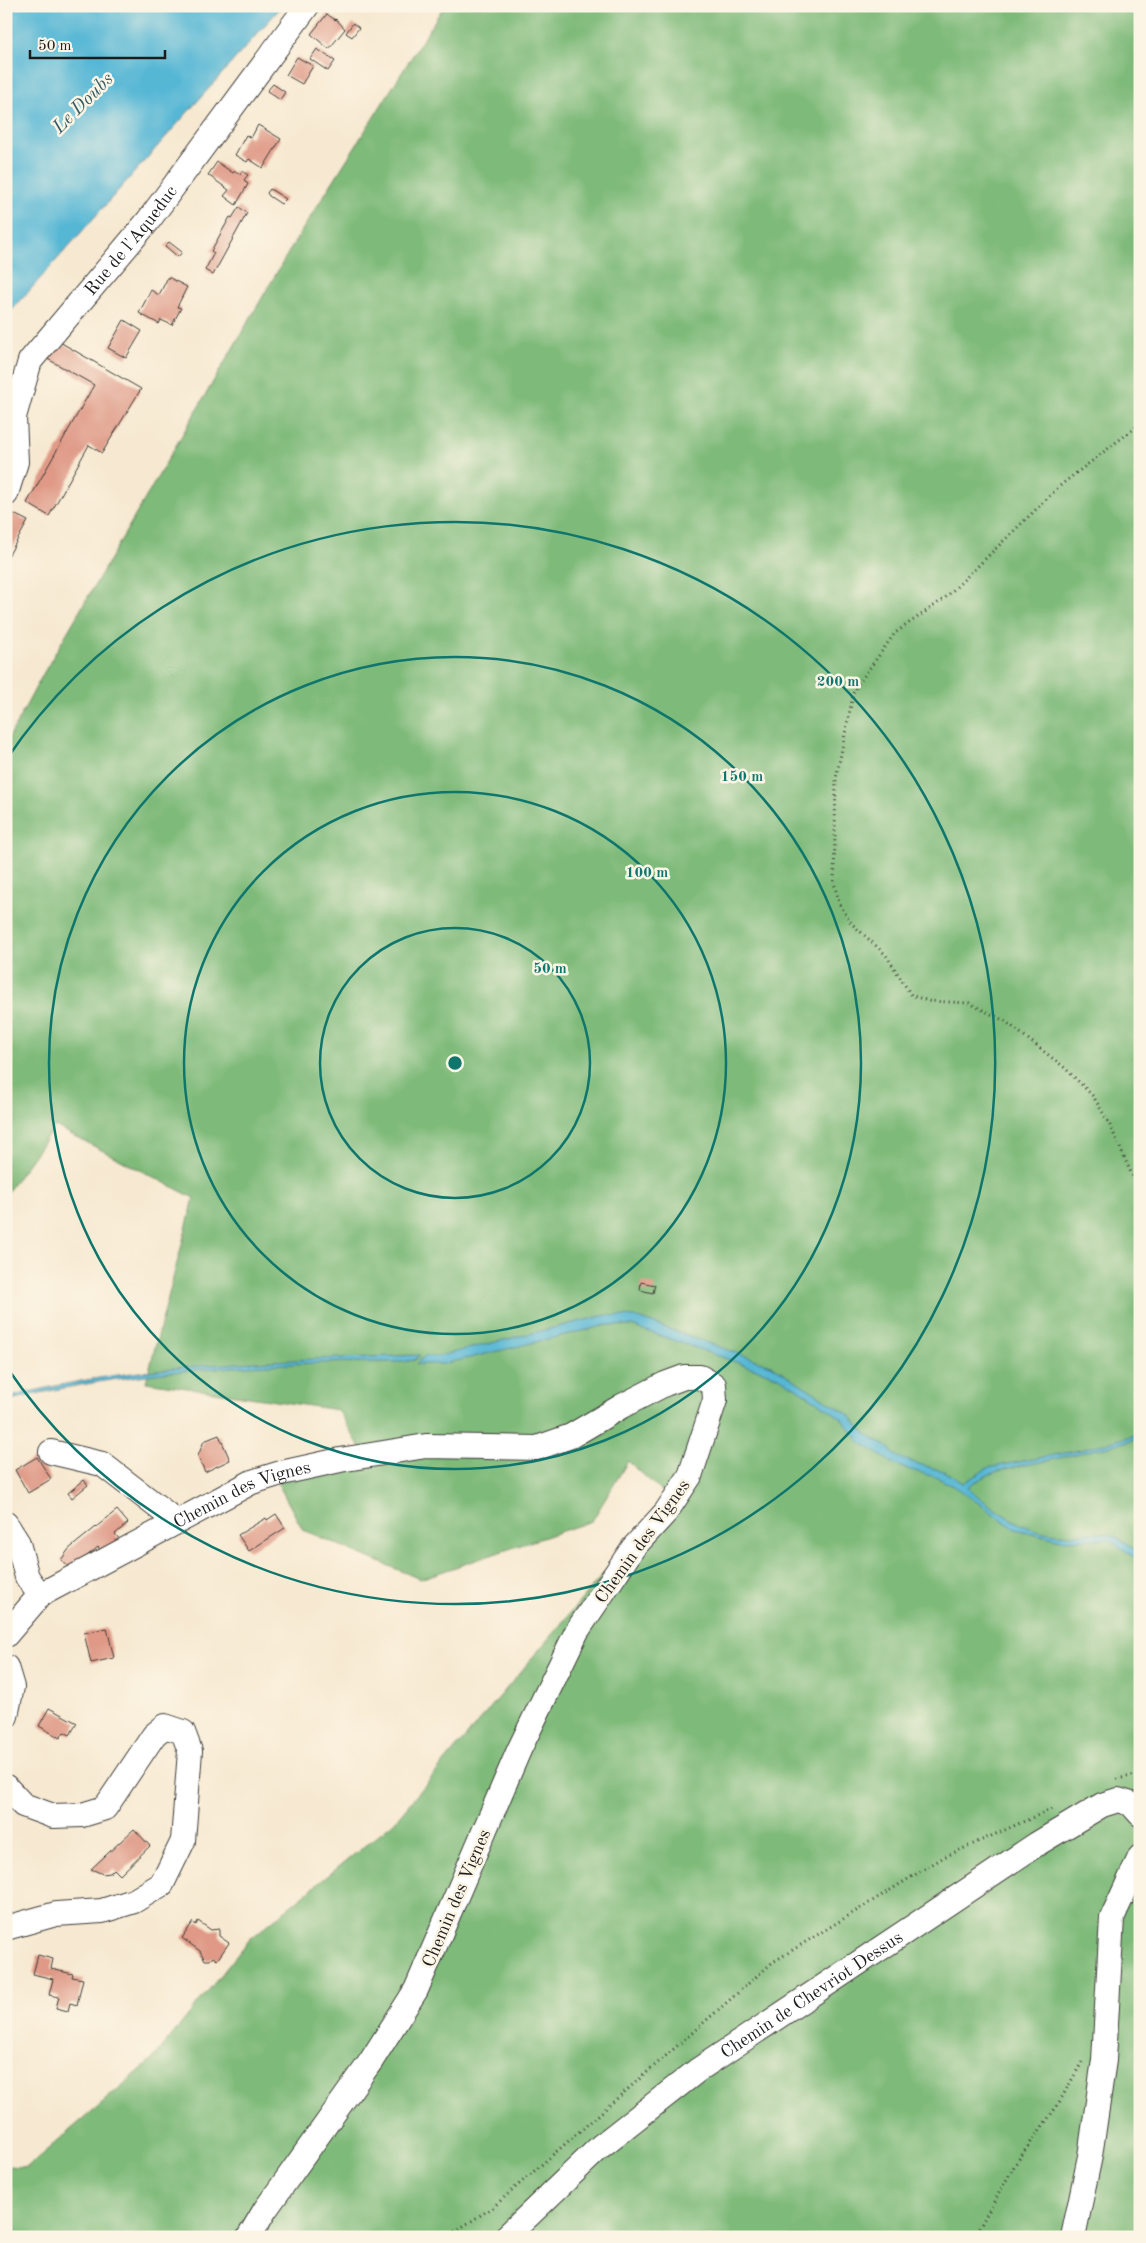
<svg xmlns="http://www.w3.org/2000/svg" width="1146" height="2243" font-family="'Old Standard TT',serif">
	<rect width="100%" height="100%" fill="#fcf5e5"/>
	<filter id="ink" filterUnits="userSpaceOnUse"><feTurbulence type="fractalNoise" baseFrequency=".02" numOctaves="2"/><feDisplacementMap in="SourceGraphic" scale="10" xChannelSelector="R" yChannelSelector="G"/><feConvolveMatrix kernelMatrix="1 2 1 2 8 2 1 2 1" color-interpolation-filters="sRGB"/></filter>
	<filter id="wash" filterUnits="userSpaceOnUse"><feTurbulence type="fractalNoise" baseFrequency=".0096" numOctaves="4" result="noise"/><feDisplacementMap in="SourceGraphic" scale="20" xChannelSelector="R" yChannelSelector="G"/><feGaussianBlur stdDeviation="1.12" result="paint"/><feColorMatrix in="noise" values="0 0 0 0 0 0 0 0 0 0 0 0 0 0 0 0 0 1.4 0 .05"/><feComposite in="paint" operator="in"/></filter>
	<g filter="url(#wash)">
		<rect width="100%" height="100%" fill="#f7e9d1"/>
		<polygon fill="#7eba79" stroke="#4d6b4a" points="444,6 842,6 847,8 848,6 1140,6 1140,2237 6,2237 6,2166 27,2167 152,2060 250,1939 394,1822 668,1497 628,1461 592,1521 420,1579 303,1530 277,1482 363,1452 338,1410 146,1382 194,1198 55,1126 6,1194 6,743 43,674 294,243"/>
		<g fill="#56b7d5" stroke="#396a78">
			<polygon points="6,6 282,6 6,317"/>
			<path d="M606 1315 635 1317 771 1365 848 1414 865 1433 888 1447 895 1455 902 1459 946 1472 963 1483 988 1468 1080 1450 1140 1434V1438C1110 1446 1080 1453 1050 1460 1020 1467 991 1467 968 1488 989 1506 1016 1526 1044 1532 1088 1542 1102 1516 1140 1555V1561L1108 1539 1061 1540 1015 1529 960 1490 938 1478 897 1466 860 1442 841 1418 828 1409 779 1377 632 1326 607 1325 444 1364H416L425 1356H439Z"/>
			<path d="M420 1355 415 1360 402 1362C269 1362 136 1368 6 1401V1398C140 1361 282 1361 420 1355Z"/>
		</g>
		<g id="blocks">
			<g fill="#df9986">
				<polygon points="327,14 335,20 336,19 345,29 329,49 311,34"/>
				<polygon points="353,23 359,28 352,37 346,33"/>
				<polygon points="317,49 335,61 328,71 310,59"/>
				<polygon points="297,57 313,66 302,84 286,75"/>
				<polygon points="273,84 285,92 280,100 267,91"/>
				<polygon points="258,125 281,139 263,168 249,159 247,162 235,155 246,135 251,138"/>
				<polygon points="217,162 233,173 235,171 240,174 242,171 248,175 244,180 248,184 236,205 224,196 229,190 208,175"/>
				<polygon points="270,189 286,199 281,204 269,196 267,193"/>
				<polygon points="239,207 247,213 213,275 205,270 214,253 211,251 230,217 232,218"/>
				<polygon points="169,242 182,252 178,257 165,246"/>
				<polygon points="168,277 187,287 177,307 181,308 172,325 161,320 159,324 139,313 151,290 159,295"/>
				<polygon points="124,320 142,331 126,358 108,348"/>
				<polygon points="58,341 141,389 102,453 89,445 49,516 27,503 94,385 46,358"/>
				<polygon points="6,510 28,521 6,560"/>
				<polygon points="641,1282 655,1285 653,1293 640,1290"/>
				<polygon points="219,1435 230,1460 205,1472 198,1456 204,1441"/>
				<polygon points="37,1457 51,1479 28,1493 15,1470"/>
				<polygon points="84,1480 88,1485 72,1498 68,1493"/>
				<polygon points="117,1510 128,1523 115,1534 121,1541 104,1554 98,1547 71,1569 61,1560 69,1549"/>
				<polygon points="276,1514 285,1528 249,1551 238,1535 266,1518 267,1520"/>
				<polygon points="107,1628 114,1658 91,1663 84,1633"/>
				<polygon points="49,1708 77,1723 70,1735 64,1732 60,1738 39,1726"/>
				<polygon points="134,1829 150,1846 120,1875 114,1869 110,1873 103,1874 91,1869"/>
				<polygon points="198,1921 211,1930 219,1929 219,1936 229,1943 217,1960 213,1957 210,1960 205,1960 200,1951 182,1938 193,1922 196,1925"/>
				<polygon points="38,1955 53,1959 51,1969 73,1974 72,1977 83,1979 77,2005 70,2003 68,2011 56,2008 59,1997 49,1995 53,1979 33,1974"/>
			</g>
		</g>
	</g>
	<g filter="url(#ink)">
		<use href="#blocks" fill-opacity="0" stroke="#3d3b37" stroke-width="1"/>
		<g fill="none" stroke-linecap="round" stroke-linejoin="round">
			<g stroke="#3d3b37" stroke-width="26">
				<g id="minor">
					<path id="s1" d="M6 494 16 462 14 417 30 361 148 221 307 6"/>
					<polyline points="51,1452 102,1464 176,1521"/>
					<polyline points="6,1524 18,1543 27,1577 40,1595"/>
					<path id="s2" d="M6 1635 40 1595 252 1482 281 1473 340 1460 426 1446 537 1448 571 1436 622 1406 665 1384 684 1377H700L714 1385 715 1400 690 1476 666 1512 633 1548 577 1631 519 1750 416 1990 371 2061 265 2210 249 2237"/>
					<polyline points="6,1667 12,1687 6,1716"/>
					<polyline points="6,1787 23,1805 53,1816 82,1815 105,1808 154,1735 165,1726 183,1732 190,1751 183,1841 162,1884 134,1901 102,1911 56,1914 6,1928"/>
					<path id="s3" d="M506 2237 601 2146 698 2070 1037 1844 1102 1805 1118 1800 1131 1804 1140 1814"/>
					<polyline points="1073,2237 1090,2156 1104,2060 1112,1918 1140,1857"/>
				</g>
			</g>
			<g stroke="#3d3b37" stroke-width="3" stroke-dasharray="1 4" stroke-linecap="butt">
				<polyline points="1140,424 1062,484 945,598 895,633 854,690 836,778 834,882 839,903 851,923 886,955 911,995 929,1001 969,1003 1005,1021 1065,1068 1093,1096 1109,1123 1140,1193"/>
				<polyline points="1117,1779 1140,1774"/>
				<polyline points="446,2237 492,2208 773,1962 944,1857 1054,1808"/>
				<polyline points="974,2237 1016,2163 1057,2106 1082,2062"/>
			</g>
			<use href="#minor" stroke="#fff" stroke-width="24"/>
		</g>
	</g>
	<g fill="none" stroke="#0f766e" stroke-width="2.5">
		<circle cx="455" cy="1063" r="135"/>
		<circle cx="455" cy="1063" r="271"/>
		<circle cx="455" cy="1063" r="406"/>
		<path d="M6 760A541 541 0 1 1 6 1366"/>
	</g>
	<g text-anchor="middle" stroke-width="5" stroke-linejoin="round" paint-order="stroke">
		<g font-size="18" fill="#1c1c1c" stroke="#fcf5e5">
			<text dy="6" stroke="none"><textPath href="#s1" startOffset="294">Rue de l'Aqueduc</textPath></text>
			<text dy="6" stroke="none"><textPath href="#s2" startOffset="279">Chemin des Vignes</textPath></text>
			<text transform="translate(642 1541) rotate(-54)" y="6">Chemin des Vignes</text>
			<text transform="translate(456 1898) rotate(-67)" y="6">Chemin des Vignes</text>
			<text dy="6" stroke="none"><textPath href="#s3" startOffset="391">Chemin de Chevriot Dessus</textPath></text>
		</g>
		<g font-size="19" font-style="italic" fill="#335a66" stroke="#fcf5e5">
			<text transform="translate(82 102) rotate(-45)" y="7">Le Doubs</text>
		</g>
	</g>
	<circle cx="455" cy="1063" r="8" fill="#0f766e" stroke="#fcf5e5" stroke-width="2.5"/>
	<g font-size="15" text-anchor="middle" font-weight="bold" fill="#0f766e" stroke="#fcf5e5" stroke-width="5" stroke-linejoin="round" paint-order="stroke">
		<text x="838" y="686">200 m</text>
		<text x="742" y="781">150 m</text>
		<text x="647" y="877">100 m</text>
		<text x="550" y="973">50 m</text>
	</g>
	<rect width="1146" height="2243" fill="none" stroke="#fcf5e5" stroke-width="25"/>
	<path d="M30 50v8h135v-8" fill="none" stroke="#1c1c1c" stroke-width="2.5"/>
	<text x="38" y="50" font-size="15" fill="#1c1c1c" stroke="#fcf5e5" stroke-width="4" paint-order="stroke">50 m</text>
</svg>
